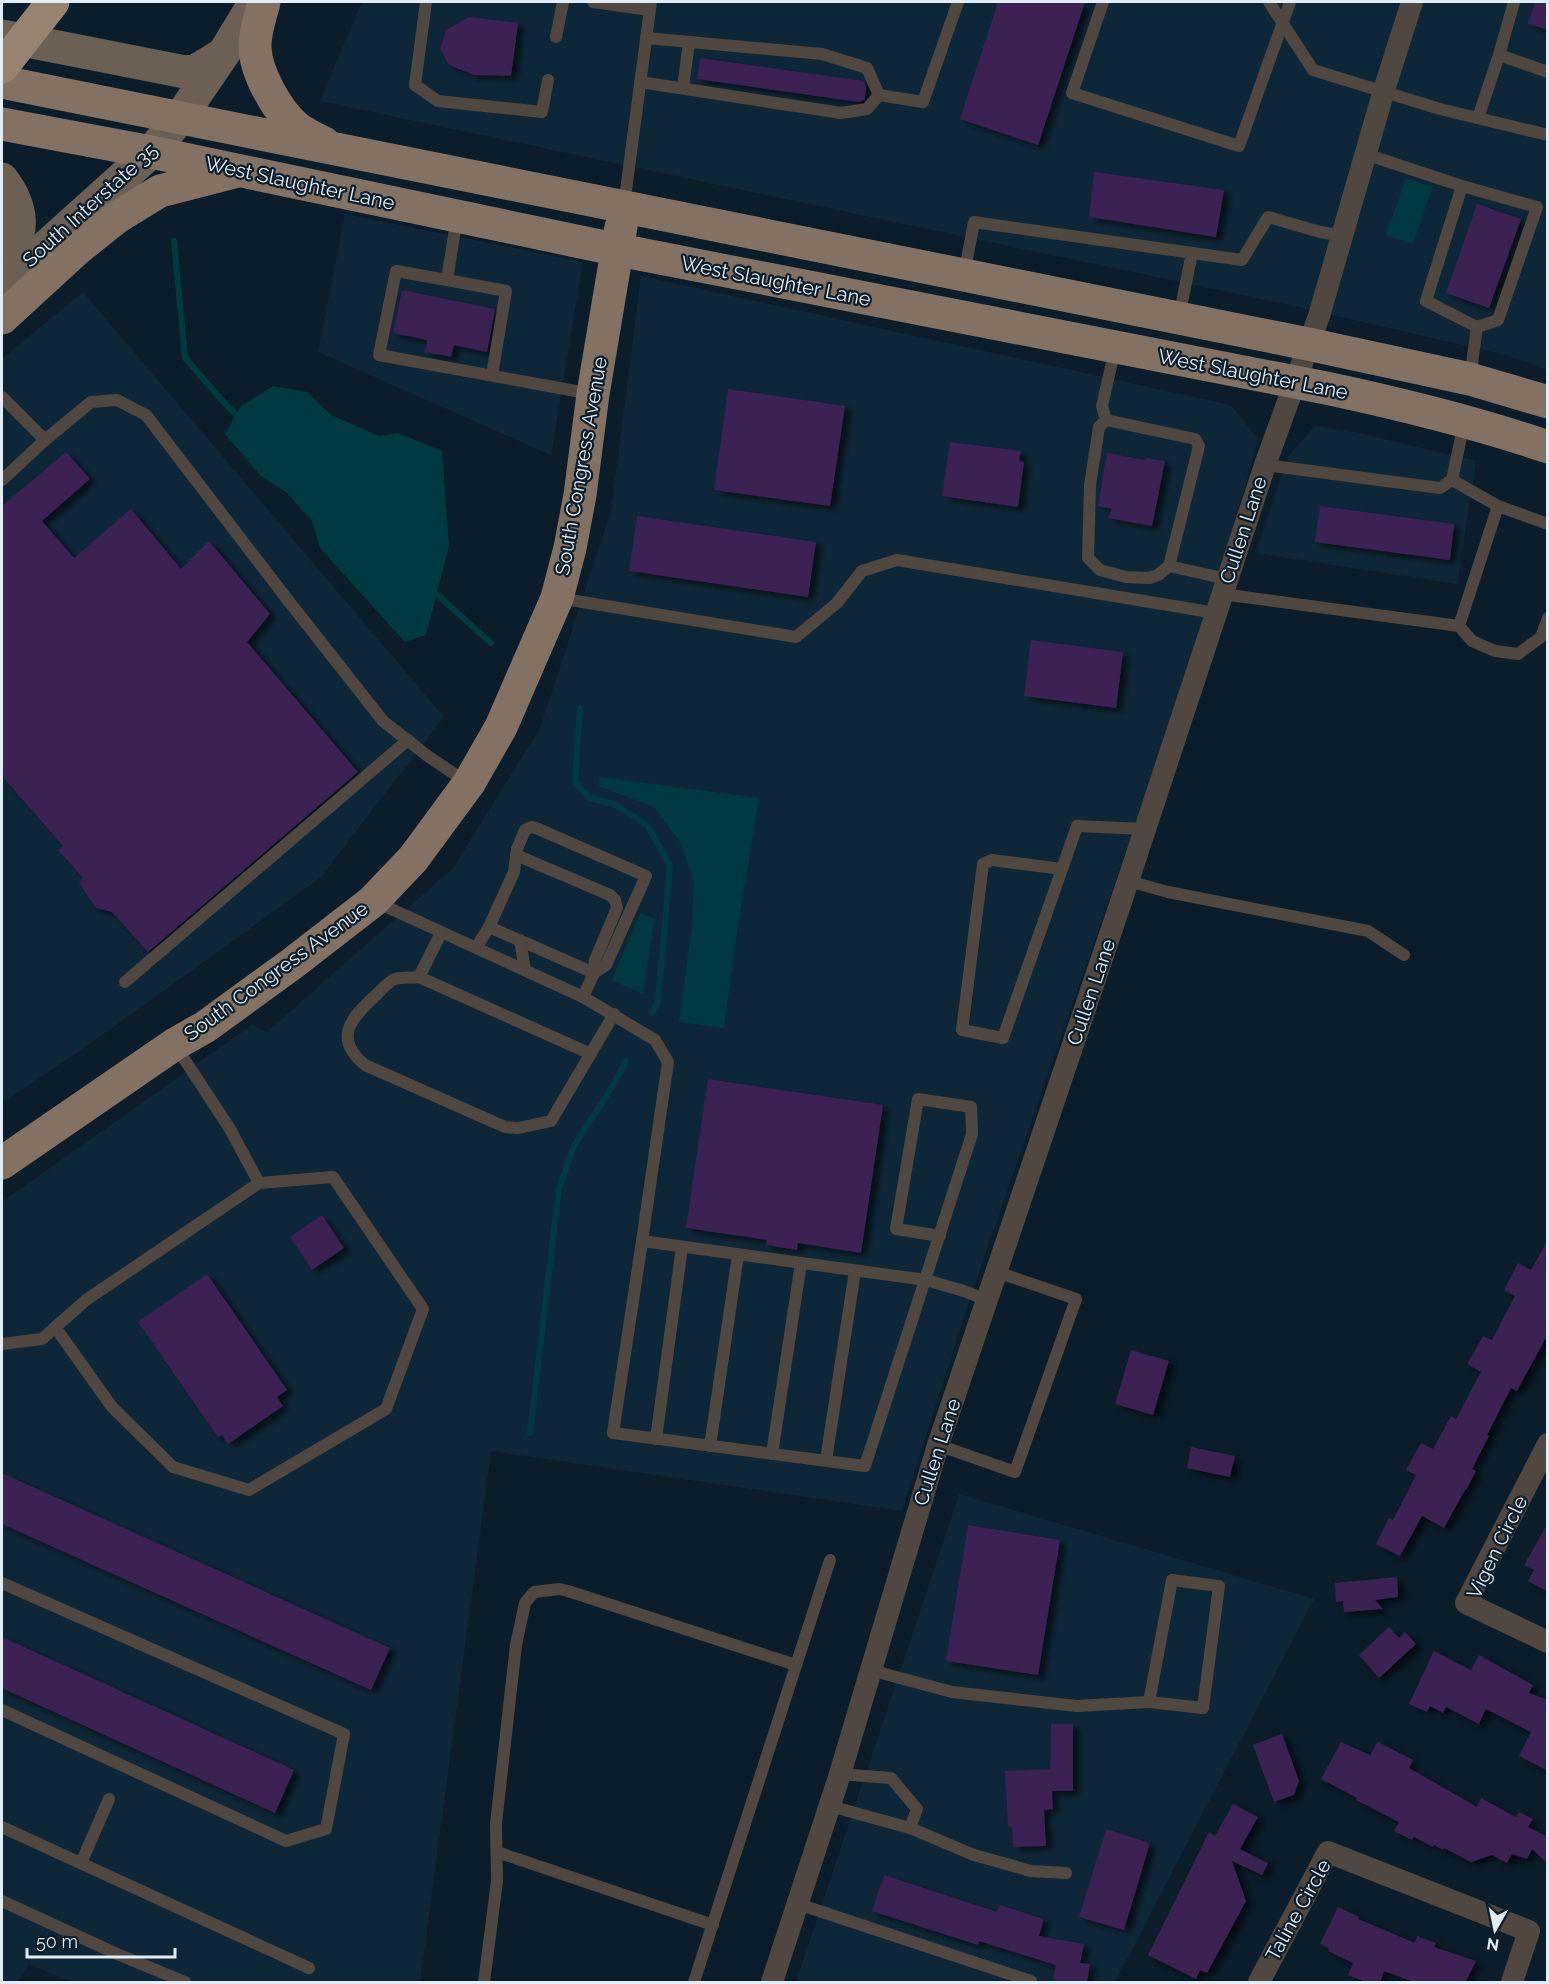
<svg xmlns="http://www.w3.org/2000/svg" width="1549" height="1984" font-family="Raleway,sans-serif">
	<defs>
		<filter id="shadow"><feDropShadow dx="6" dy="4" stdDeviation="3" flood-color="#0009"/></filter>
	</defs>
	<rect width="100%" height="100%" fill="#0b1d2a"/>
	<g fill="#0e2738">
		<polygon points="362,2 1547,2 1547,370 1506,355 1294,306 320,101"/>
		<polygon points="345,214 583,262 551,455 318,352"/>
		<polygon points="641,276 1231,405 1258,439 1213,602 973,1289 902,1511 491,1451 420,1982 71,1982 29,1964 17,1982 2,1982 2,1202 252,1025 267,1032 453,868 540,728 611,511"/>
		<polygon points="83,292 444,717 320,878 101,1036 2,1103 2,359"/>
		<polygon points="1315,426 1355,432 1476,461 1457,584 1256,553 1288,457"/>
		<polygon points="959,1494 1314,1599 1115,1982 796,1982"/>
	</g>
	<g fill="#003a40">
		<polygon points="1406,178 1432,187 1413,244 1386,235"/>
		<polygon points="273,386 307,392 331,415 379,436 398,433 442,451 449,546 426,635 405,642 320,548 312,521 287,493 261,476 225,434 241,406"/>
		<polygon points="600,777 759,798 737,931 724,1028 679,1022 692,925 694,881 680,842 654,807 599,786"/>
		<polygon points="640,913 655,919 643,994 612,980"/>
	</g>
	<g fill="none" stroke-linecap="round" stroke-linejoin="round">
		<g stroke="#003a40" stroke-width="6">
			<polyline points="174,241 185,358 227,406 241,419"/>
			<polyline points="432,590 491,643"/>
			<polyline points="580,708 575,782 589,798 614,804 648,826 670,866 658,1002 652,1013"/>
			<polyline points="530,1433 559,1188 574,1146 612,1087 626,1061"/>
		</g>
	</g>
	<g fill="#3b2053" filter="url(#shadow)">
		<polygon points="998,2 1085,2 1038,145 960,119"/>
		<polygon points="1535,2 1548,2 1548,30 1528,24"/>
		<polygon points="469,17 518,23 511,76 474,75 449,65 440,49 446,30"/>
		<polygon points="700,58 864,81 866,87 865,99 859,102 697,79"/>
		<polygon points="1094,172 1224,190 1216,237 1089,217"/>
		<polygon points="1477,204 1521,219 1489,308 1446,293"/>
		<polygon points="402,290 495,309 487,352 454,345 451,357 425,352 427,340 393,333"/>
		<polygon points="728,389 845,406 830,506 714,490"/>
		<polygon points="950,442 1021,451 1019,461 1024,462 1018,507 942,496"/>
		<polygon points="66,452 90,479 42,521 74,558 131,509 181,569 209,541 270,614 247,642 358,772 148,952 112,912 96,908 79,883 83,878 58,850 63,846 2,776 2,506"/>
		<polygon points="1107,453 1145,460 1145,458 1165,461 1152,526 1108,518 1112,509 1098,506"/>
		<polygon points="1320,506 1454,524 1450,560 1315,542"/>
		<polygon points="637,516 816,542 808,597 629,571"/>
		<polygon points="1031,640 1123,652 1116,708 1024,696"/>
		<polygon points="708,1079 883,1105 861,1253 798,1243 797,1250 766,1245 767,1240 686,1228"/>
		<polygon points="322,1215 344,1248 312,1270 290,1237"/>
		<polygon points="1548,1240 1548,1334 1517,1391 1511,1388 1487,1435 1489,1436 1472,1469 1476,1471 1466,1490 1465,1490 1444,1528 1422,1516 1400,1556 1376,1544 1389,1518 1393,1520 1416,1475 1406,1470 1421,1443 1433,1449 1451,1416 1456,1419 1481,1372 1467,1364 1483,1336 1492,1340 1515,1296 1504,1290 1518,1263 1531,1270"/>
		<polygon points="207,1274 287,1390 277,1397 283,1406 228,1444 222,1435 218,1437 138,1322"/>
		<polygon points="1131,1350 1169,1361 1153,1415 1115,1404"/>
		<polygon points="1191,1447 1235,1456 1230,1477 1187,1468"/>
		<polygon points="2,1473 390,1648 371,1690 2,1524"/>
		<polygon points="1548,1523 1548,1592 1528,1581 1534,1570 1524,1565"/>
		<polygon points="968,1525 1060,1540 1038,1675 946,1661"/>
		<polygon points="1397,1577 1398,1597 1375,1600 1383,1609 1344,1612 1343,1601 1336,1602 1335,1583"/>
		<polygon points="1389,1627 1399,1638 1405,1632 1416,1644 1379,1678 1359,1655"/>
		<polygon points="2,1637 294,1770 275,1813 2,1688"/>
		<polygon points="1434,1651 1471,1670 1479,1655 1533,1685 1529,1693 1548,1700 1548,1771 1519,1756 1531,1732 1486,1709 1479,1724 1446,1707 1443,1713 1430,1706 1427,1712 1409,1704"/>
		<polygon points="1051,1724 1073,1724 1073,1791 1052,1791 1053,1809 1044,1810 1046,1846 1013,1847 1012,1827 1008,1827 1005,1771 1050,1769"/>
		<polygon points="1282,1734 1299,1781 1294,1795 1274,1802 1253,1745"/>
		<polygon points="1341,1742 1370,1755 1378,1742 1413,1760 1409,1768 1477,1807 1481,1798 1516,1817 1519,1812 1533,1819 1528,1827 1548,1837 1548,1864 1532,1849 1527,1859 1512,1854 1507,1863 1492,1855 1471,1862 1444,1848 1443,1850 1434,1845 1433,1847 1414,1837 1412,1840 1394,1831 1399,1822 1356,1800 1357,1798 1321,1779"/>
		<polygon points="1233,1804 1258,1817 1240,1849 1268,1863 1262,1875 1232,1861 1246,1901 1207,1973 1200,1970 1196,1979 1148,1955 1209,1832 1215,1836"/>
		<polygon points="1106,1829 1150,1843 1124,1930 1079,1917"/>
		<polygon points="884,1875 997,1912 1000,1905 1044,1919 1039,1936 1084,1944 1080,1963 1090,1964 1087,1983 1055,1983 1055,1979 1053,1979 1056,1965 979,1941 978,1945 872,1911"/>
		<polygon points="1338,1907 1359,1917 1358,1919 1415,1943 1417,1936 1436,1943 1434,1947 1476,1961 1465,1983 1417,1983 1384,1971 1380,1983 1368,1983 1348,1975 1353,1963 1328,1951 1329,1948 1320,1944"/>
	</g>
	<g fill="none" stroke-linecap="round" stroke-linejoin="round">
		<g stroke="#4f4740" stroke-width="12">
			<polyline points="426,2 415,85 438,101 542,112 548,80"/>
			<polyline points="593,2 650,10"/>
			<polyline points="1103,2 1072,93 1239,146 1290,2"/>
			<polyline points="1269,2 1313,70 1440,109 1548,135"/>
			<polyline points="556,37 563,2"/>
			<polyline points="646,38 822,54 867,68 879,95"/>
			<polyline points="1499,55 1514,2"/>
			<polyline points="640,82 841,113 867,109 879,95 923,102 958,2"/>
			<polyline points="683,88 689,42"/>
			<polyline points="1478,118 1499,55 1548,72"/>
			<polyline points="1365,154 1462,186 1537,207 1498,320 1477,327 1426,301 1462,186"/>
			<polyline points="624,205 651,2"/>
			<polyline points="457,217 447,280 396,271 379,355 592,394"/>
			<polyline points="964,275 974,222 1242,260 1268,217 1320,232 1343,236"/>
			<polyline points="447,280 506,291 492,375"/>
			<polyline points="1179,317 1192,253"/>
			<polyline points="1115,349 1102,406 1106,420 1195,439 1199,446 1169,566 1227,579"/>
			<polyline points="1470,378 1477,327"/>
			<polyline points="2,397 45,440 91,402 117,400 146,415 287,599 383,721 429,757 468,783"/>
			<polyline points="1106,420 1099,427 1090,485 1088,558 1100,570 1126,577 1149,578 1158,575 1169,566"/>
			<polyline points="1265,465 1440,488 1452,480 1464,423"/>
			<polyline points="2,480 45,440"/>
			<polyline points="1452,480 1498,506"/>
			<polyline points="1222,594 1459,626 1472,641 1495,651 1518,654 1541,637 1548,618"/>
			<polyline points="558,598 796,637 837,603 862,571 897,560 1216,613"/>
			<polyline points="1459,626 1498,506 1548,524"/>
			<polyline points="516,855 610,895 615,900 617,908 595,960 594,973 583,997"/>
			<polyline points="1062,869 992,860 983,864 962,1030 1003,1038 1077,826 1144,829"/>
			<polyline points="1128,881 1168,892 1368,931 1404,955"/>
			<polyline points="376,902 583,997 655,1040 668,1062 642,1241"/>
			<polyline points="489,927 594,973"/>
			<polyline points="520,940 525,970"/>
			<polyline points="476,948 489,927 514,872 517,849 525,830 531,827 536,828 646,876 606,965 594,973"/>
			<polyline points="419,977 441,933"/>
			<polyline points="125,982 408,740"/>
			<path d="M591 1054 419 977C412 978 402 977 395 979 388 981 380 992 374 997 349 1020 334 1039 365 1065L505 1127 518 1128 551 1121 614 1014"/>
			<polyline points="940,1236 896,1229 918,1099 971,1107 972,1134 865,1466 613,1433 642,1241 926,1280 964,1291 987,1300"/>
			<polyline points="55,1327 112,1407 173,1467 249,1490 386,1409 423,1309 333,1177 259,1183"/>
			<polyline points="2,1344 42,1339 86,1300 259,1183 230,1129 175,1045"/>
			<polyline points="656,1439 682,1247"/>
			<polyline points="938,1445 1015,1472 1076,1299 997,1272"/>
			<polyline points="710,1446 738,1255"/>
			<polyline points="772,1454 801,1263"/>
			<polyline points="826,1460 855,1271"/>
			<polyline points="2,1583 344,1734 326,1829 286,1841 2,1710"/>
			<polyline points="870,1670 952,1692 1077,1706 1149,1702 1203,1708 1219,1586 1172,1580 1149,1702"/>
			<polyline points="840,1774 891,1778 917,1809 910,1828"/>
			<polyline points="830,1806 910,1828 974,1855 1031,1871 1066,1873"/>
			<polyline points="2,1827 309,1968"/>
			<polyline points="497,1852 713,1925"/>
			<polyline points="81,1863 109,1799"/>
			<polyline points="2,1901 117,1954 185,1982"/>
			<polyline points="798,1904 1031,1981"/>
			<polyline points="484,1982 497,1881 496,1823 516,1645 525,1603 534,1592 559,1589 568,1591 796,1665"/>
			<polyline points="694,1982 830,1560"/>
		</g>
		<g stroke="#4f4740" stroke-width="22">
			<polyline points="1548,1444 1466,1603 1548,1642"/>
			<polyline points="772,1982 840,1774 938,1445 1128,881 1265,465 1319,316 1384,90 1412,2"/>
			<polyline points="1259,1982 1328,1852 1529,1931 1512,1982"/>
		</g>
		<g stroke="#6c5f54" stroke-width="33">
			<polyline points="2,36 185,72 195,71 223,54"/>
			<path d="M2 179C22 205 28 235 2 259"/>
			<polyline points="2,286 151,152 179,119 224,53 255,2"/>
		</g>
		<g stroke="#837264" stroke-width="33">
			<path d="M264 2C261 15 254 34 255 48 256 73 277 110 295 126 303 133 315 138 324 143"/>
			<polyline points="2,82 1308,344 1470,379 1548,402"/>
			<path d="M2 124 151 152 619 250 1326 388C1401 404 1475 422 1548 447"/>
			<polyline points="2,318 76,250 116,218 160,191 234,172"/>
			<polyline points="2,1163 175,1044 205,1027 293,963 373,901 413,859 469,783 501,727 557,598 570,548 580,495 593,394 621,227"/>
		</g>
		<polyline stroke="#978372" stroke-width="33" points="2,67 53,2"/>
	</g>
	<g text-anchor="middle" stroke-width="4.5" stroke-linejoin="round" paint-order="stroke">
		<g font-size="20" fill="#e2eef7" stroke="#0b1d2a">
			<text transform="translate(300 183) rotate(12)" y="7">West Slaughter Lane</text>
			<text transform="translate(90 205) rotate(-42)" y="7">South Interstate 35</text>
			<text transform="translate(776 281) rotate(11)" y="7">West Slaughter Lane</text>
			<text transform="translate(1253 374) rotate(11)" y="7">West Slaughter Lane</text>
			<text transform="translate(581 466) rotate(-80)" y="7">South Congress Avenue</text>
			<text transform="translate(1243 530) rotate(-72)" y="7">Cullen Lane</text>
			<text transform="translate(276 971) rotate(-36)" y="7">South Congress Avenue</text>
			<text transform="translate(1091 992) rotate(-71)" y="7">Cullen Lane</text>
			<text transform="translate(937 1452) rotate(-72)" y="7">Cullen Lane</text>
			<text transform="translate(1497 1547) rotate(-64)" y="7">Vigen Circle</text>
			<text transform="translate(1298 1910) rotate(-61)" y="7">Taline Circle</text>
		</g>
	</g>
	<rect width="1549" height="1984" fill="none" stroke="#e2eef7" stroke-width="6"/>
	<g transform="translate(1495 1930) rotate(189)" stroke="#0b1d2a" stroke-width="4.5" paint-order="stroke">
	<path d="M0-4.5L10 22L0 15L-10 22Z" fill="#e2eef7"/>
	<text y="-9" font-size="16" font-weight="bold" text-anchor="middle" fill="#e2eef7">N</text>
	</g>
	<path d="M27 1948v9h148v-9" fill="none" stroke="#e2eef7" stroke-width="3"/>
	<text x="36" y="1948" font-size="18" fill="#e2eef7" stroke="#0b1d2a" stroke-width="4.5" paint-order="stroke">50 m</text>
</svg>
